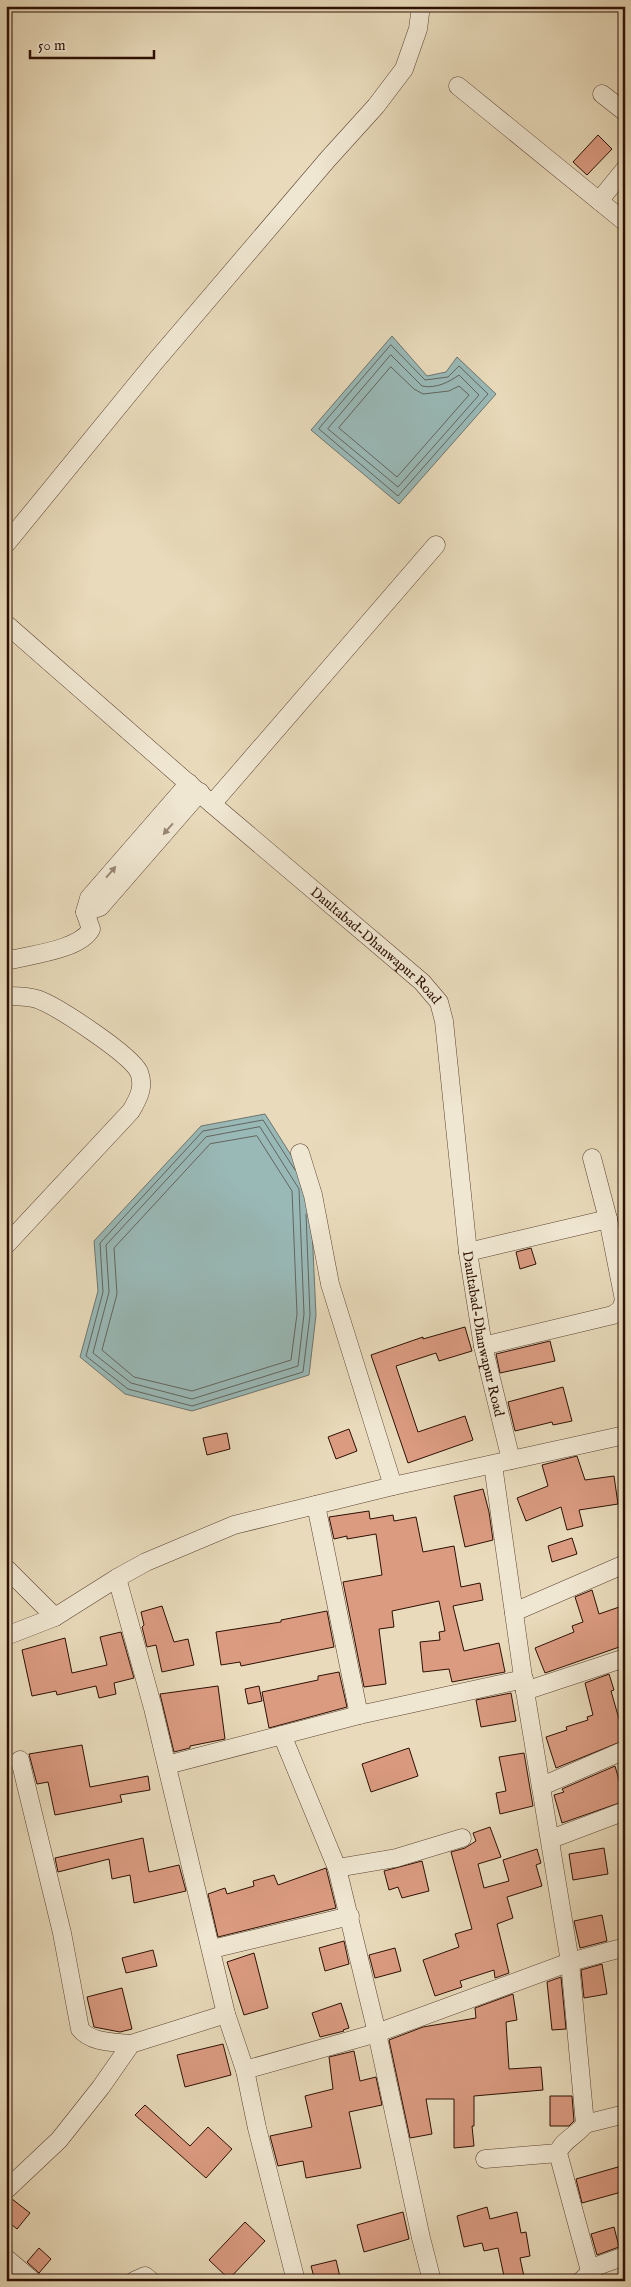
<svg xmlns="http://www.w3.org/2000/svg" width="631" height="2287" font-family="'IM FELL English',serif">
	<rect width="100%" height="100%" fill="#e8daba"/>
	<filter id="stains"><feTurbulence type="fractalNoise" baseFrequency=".004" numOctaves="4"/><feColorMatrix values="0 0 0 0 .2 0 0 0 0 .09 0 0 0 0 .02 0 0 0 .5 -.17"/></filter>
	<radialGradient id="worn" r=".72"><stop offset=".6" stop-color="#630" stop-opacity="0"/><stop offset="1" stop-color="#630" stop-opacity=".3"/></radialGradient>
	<g fill="#99b9b7" stroke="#6e756f">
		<polygon points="392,336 427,376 446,372 457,357 496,394 399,504 311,430"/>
		<polygon points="265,1114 310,1185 316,1315 309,1375 192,1411 125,1394 80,1357 98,1291 94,1241 201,1126"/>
	</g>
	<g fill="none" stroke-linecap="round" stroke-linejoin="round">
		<g stroke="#63645e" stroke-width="1">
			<polygon points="391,345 425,380 448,377 459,366 488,394 398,496 319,429"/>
			<path d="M391 355 422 386C436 389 449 382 459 375L479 395 398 487 328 429Z"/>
			<polygon points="391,367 414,389 423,394 449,391 459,386 469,395 397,477 339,428"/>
			<polygon points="260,1127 299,1189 304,1314 298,1366 192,1399 131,1383 93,1353 109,1292 106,1245 206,1137"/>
			<polygon points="257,1136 292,1191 297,1314 291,1360 192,1391 134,1377 102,1350 117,1294 114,1248 210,1144"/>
			<polyline points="295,1170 263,1120 203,1131 100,1243 103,1292 86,1356 128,1389 192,1406 303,1372 310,1315 306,1214"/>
		</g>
	</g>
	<g fill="#db9b81" stroke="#2d1004">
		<polygon points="598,135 612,149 587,175 573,162"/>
		<polygon points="531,1248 536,1264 520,1269 516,1252"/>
		<polygon points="465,1327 472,1351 439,1361 436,1353 396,1366 418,1432 465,1416 473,1440 408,1463 371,1355 423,1337 423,1339"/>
		<polygon points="550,1341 555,1361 500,1373 496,1354"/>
		<polygon points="563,1387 572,1421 553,1425 552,1422 515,1431 508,1402"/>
		<polygon points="349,1429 357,1451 336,1459 328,1437"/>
		<polygon points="227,1433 230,1449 207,1455 203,1438"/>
		<polygon points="577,1456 585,1480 614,1476 618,1504 579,1510 583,1526 567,1530 561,1507 526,1521 517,1498 548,1486 542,1465"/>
		<polygon points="483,1489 489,1512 493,1540 465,1547 454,1496"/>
		<polygon points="369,1511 370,1519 393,1515 394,1521 416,1517 423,1552 454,1546 461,1587 480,1583 483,1600 453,1606 464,1651 499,1643 505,1672 452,1682 449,1669 423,1672 420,1642 440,1640 439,1632 445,1631 439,1601 392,1611 394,1627 379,1629 386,1684 364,1687 343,1582 382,1575 376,1534 347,1539 347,1536 334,1539 329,1517"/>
		<polygon points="572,1538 577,1554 552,1562 548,1546"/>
		<polygon points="592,1590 599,1614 625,1605 625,1645 545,1673 535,1648 574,1632 572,1626 583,1622 575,1597"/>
		<polygon points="162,1606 174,1642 188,1639 194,1665 162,1672 156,1645 147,1647 142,1627 144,1625 141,1612"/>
		<polygon points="327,1611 334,1647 241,1666 240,1662 221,1665 216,1632 281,1622 281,1620"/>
		<polygon points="121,1632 134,1678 114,1683 116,1694 99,1698 96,1686 57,1695 56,1691 32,1696 22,1650 65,1638 72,1673 107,1665 100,1637"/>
		<polygon points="339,1672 347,1707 269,1728 262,1692 318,1680 318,1676"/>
		<polygon points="609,1674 614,1690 611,1691 625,1740 556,1768 546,1737 567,1730 566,1727 588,1720 587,1717 593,1715 585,1683"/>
		<polygon points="218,1686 225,1739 190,1746 190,1748 174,1752 160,1694"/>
		<polygon points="259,1686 262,1701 248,1704 245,1689"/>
		<polygon points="511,1693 516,1721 481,1727 476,1700"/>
		<polygon points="82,1745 90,1787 148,1776 150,1790 120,1795 122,1802 55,1815 48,1782 37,1784 29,1754"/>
		<polygon points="409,1748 418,1776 371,1792 362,1764"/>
		<polygon points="524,1753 533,1806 500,1814 496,1793 506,1791 499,1757"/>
		<polygon points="615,1766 625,1801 562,1823 554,1795 564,1792 562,1789"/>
		<polygon points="490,1827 501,1857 478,1864 484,1888 509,1881 503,1860 537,1849 541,1863 536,1865 542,1886 507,1897 513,1918 497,1924 509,1973 495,1978 494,1970 460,1981 462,1987 435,1996 423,1960 459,1947 455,1934 472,1929 451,1852 465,1848 476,1841 473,1833"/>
		<polygon points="143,1838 149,1872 179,1865 186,1891 134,1903 130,1875 112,1879 109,1859 58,1872 55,1858"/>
		<polygon points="604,1848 608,1874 573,1880 569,1854"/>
		<polygon points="422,1861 429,1891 402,1898 398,1887 389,1890 384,1871"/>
		<polygon points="326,1868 336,1908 218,1937 208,1894 225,1888 227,1894 254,1886 253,1881 274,1875 278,1885"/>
		<polygon points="602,1915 607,1941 580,1948 574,1921"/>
		<polygon points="344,1941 349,1964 325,1971 319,1948"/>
		<polygon points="395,1948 401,1971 375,1978 369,1955"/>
		<polygon points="153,1950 157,1966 126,1973 122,1958"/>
		<polygon points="254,1953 268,2008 244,2015 227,1962"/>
		<polygon points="602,1964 607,1994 584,1998 581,1970"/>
		<polygon points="561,1977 566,2029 552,2030 547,1982"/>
		<polygon points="122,1988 132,2029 120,2032 94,2027 87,1997"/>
		<polygon points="513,1994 517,2020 506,2022 509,2069 541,2067 543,2090 474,2096 474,2126 472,2126 474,2146 454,2148 454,2099 426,2099 432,2134 410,2138 389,2040 423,2027 476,2018 475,2008"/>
		<polygon points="341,2003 349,2028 343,2030 344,2031 320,2037 312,2013"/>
		<polygon points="223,2044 231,2075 185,2087 177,2055"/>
		<polygon points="354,2051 360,2081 376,2077 382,2105 349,2112 361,2168 306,2178 303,2161 278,2166 270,2136 312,2127 305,2096 333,2089 329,2057"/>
		<polygon points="550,2096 572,2096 574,2121 569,2126 550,2126"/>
		<polygon points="145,2105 190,2146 208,2127 232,2149 206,2178 135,2115"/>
		<polygon points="625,2165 625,2191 582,2203 576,2179"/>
		<polygon points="12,2199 30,2213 17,2229 6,2220 6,2200"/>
		<polygon points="487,2207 490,2219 517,2212 521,2233 526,2232 530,2256 520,2258 525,2281 505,2281 498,2248 484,2251 482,2243 464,2247 457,2216"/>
		<polygon points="403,2212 409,2239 364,2252 357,2225"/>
		<polygon points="245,2222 265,2241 229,2279 209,2260"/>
		<polygon points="614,2227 619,2247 597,2255 591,2234"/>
		<polygon points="39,2248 51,2259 39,2273 27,2262"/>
		<polygon points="336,2260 341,2281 315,2281 311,2266"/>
	</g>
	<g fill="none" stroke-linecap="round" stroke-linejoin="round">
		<g stroke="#5c4232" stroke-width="19">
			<g id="minor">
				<polyline points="458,86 625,222"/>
				<polyline points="602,94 625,112"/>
				<polyline points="599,201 625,169"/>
				<polyline points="6,544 154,363 328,159 376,106 404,69 418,29 421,6"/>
				<path id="s1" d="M6 624 212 804 422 982 439 1002 444 1021 468 1252 483 1346 511 1460"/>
				<polyline points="212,804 436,545"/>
				<polyline points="85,912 100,907 200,792"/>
				<path d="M6 961C29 955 80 950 91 929L85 912 89 898 189 783"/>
				<path d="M6 996C16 996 27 996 37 999 57 1006 130 1054 139 1072 145 1087 138 1099 131 1111L6 1245"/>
				<polyline points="300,1153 313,1195 330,1284 393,1486"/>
				<polyline points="468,1252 608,1219"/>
				<polyline points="483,1346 613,1315 621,1309 624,1300 608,1219 592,1158"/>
				<path d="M493 1465 525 1691 570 1962 585 2124C578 2135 562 2140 558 2153L590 2271"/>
				<polyline points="316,1505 359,1715"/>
				<polyline points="6,1568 55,1617"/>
				<polyline points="117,1578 153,1708 226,2014 245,2070 257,2128 296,2281"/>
				<polyline points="514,1612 625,1564"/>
				<polyline points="6,1636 55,1617 117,1578 146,1562 234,1525 393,1486 625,1435"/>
				<polyline points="525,1691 625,1658"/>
				<polyline points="282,1735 337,1868 377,2033 421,2238 432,2281"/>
				<path d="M20 1760 62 1933 80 2029C91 2043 114 2042 131 2044"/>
				<polyline points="167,1765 359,1715 524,1679"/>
				<polyline points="542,1786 625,1750"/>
				<polyline points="551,1839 625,1811"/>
				<polyline points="337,1868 396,1858 462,1838"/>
				<polyline points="212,1949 350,1916"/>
				<polyline points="245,2070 377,2033 570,1962 618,1949 625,1950"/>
				<polyline points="585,2124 625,2114"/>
				<polyline points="485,2159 558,2153"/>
				<polyline points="6,2190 59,2140 101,2087 131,2044 226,2014"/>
				<polyline points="6,2258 33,2281"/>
				<polyline points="134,2281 145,2276 151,2281"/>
				<polyline points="581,2281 597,2266 625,2256"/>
			</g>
		</g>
		<use href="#minor" stroke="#f0e7d2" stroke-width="18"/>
	</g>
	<defs><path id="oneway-solid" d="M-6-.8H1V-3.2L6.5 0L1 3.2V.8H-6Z" transform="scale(1.25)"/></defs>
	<g fill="#988675">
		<use href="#oneway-solid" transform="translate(168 829) rotate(131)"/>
		<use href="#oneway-solid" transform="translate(111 872) rotate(-49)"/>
	</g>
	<g text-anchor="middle" stroke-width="4.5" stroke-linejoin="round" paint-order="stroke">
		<g font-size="14" fill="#2d1004" stroke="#f0e7d2">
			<text dy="5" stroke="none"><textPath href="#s1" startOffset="490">Daultabad-Dhanwapur Road</textPath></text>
			<text dy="5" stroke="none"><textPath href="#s1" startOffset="910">Daultabad-Dhanwapur Road</textPath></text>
		</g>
	</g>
	<rect width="631" height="2287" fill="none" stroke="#e8daba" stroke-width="25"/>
	<rect x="8" y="8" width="616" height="2272" fill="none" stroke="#2d1004" stroke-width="2.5"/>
	<rect x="12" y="12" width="606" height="2262" fill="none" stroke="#2d1004"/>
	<path d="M30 50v8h124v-8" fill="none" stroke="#2d1004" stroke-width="2.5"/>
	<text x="38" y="50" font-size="15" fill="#2d1004" stroke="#f0e7d2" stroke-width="4" paint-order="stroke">50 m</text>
	<rect width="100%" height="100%" filter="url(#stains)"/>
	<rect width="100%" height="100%" fill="url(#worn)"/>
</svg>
